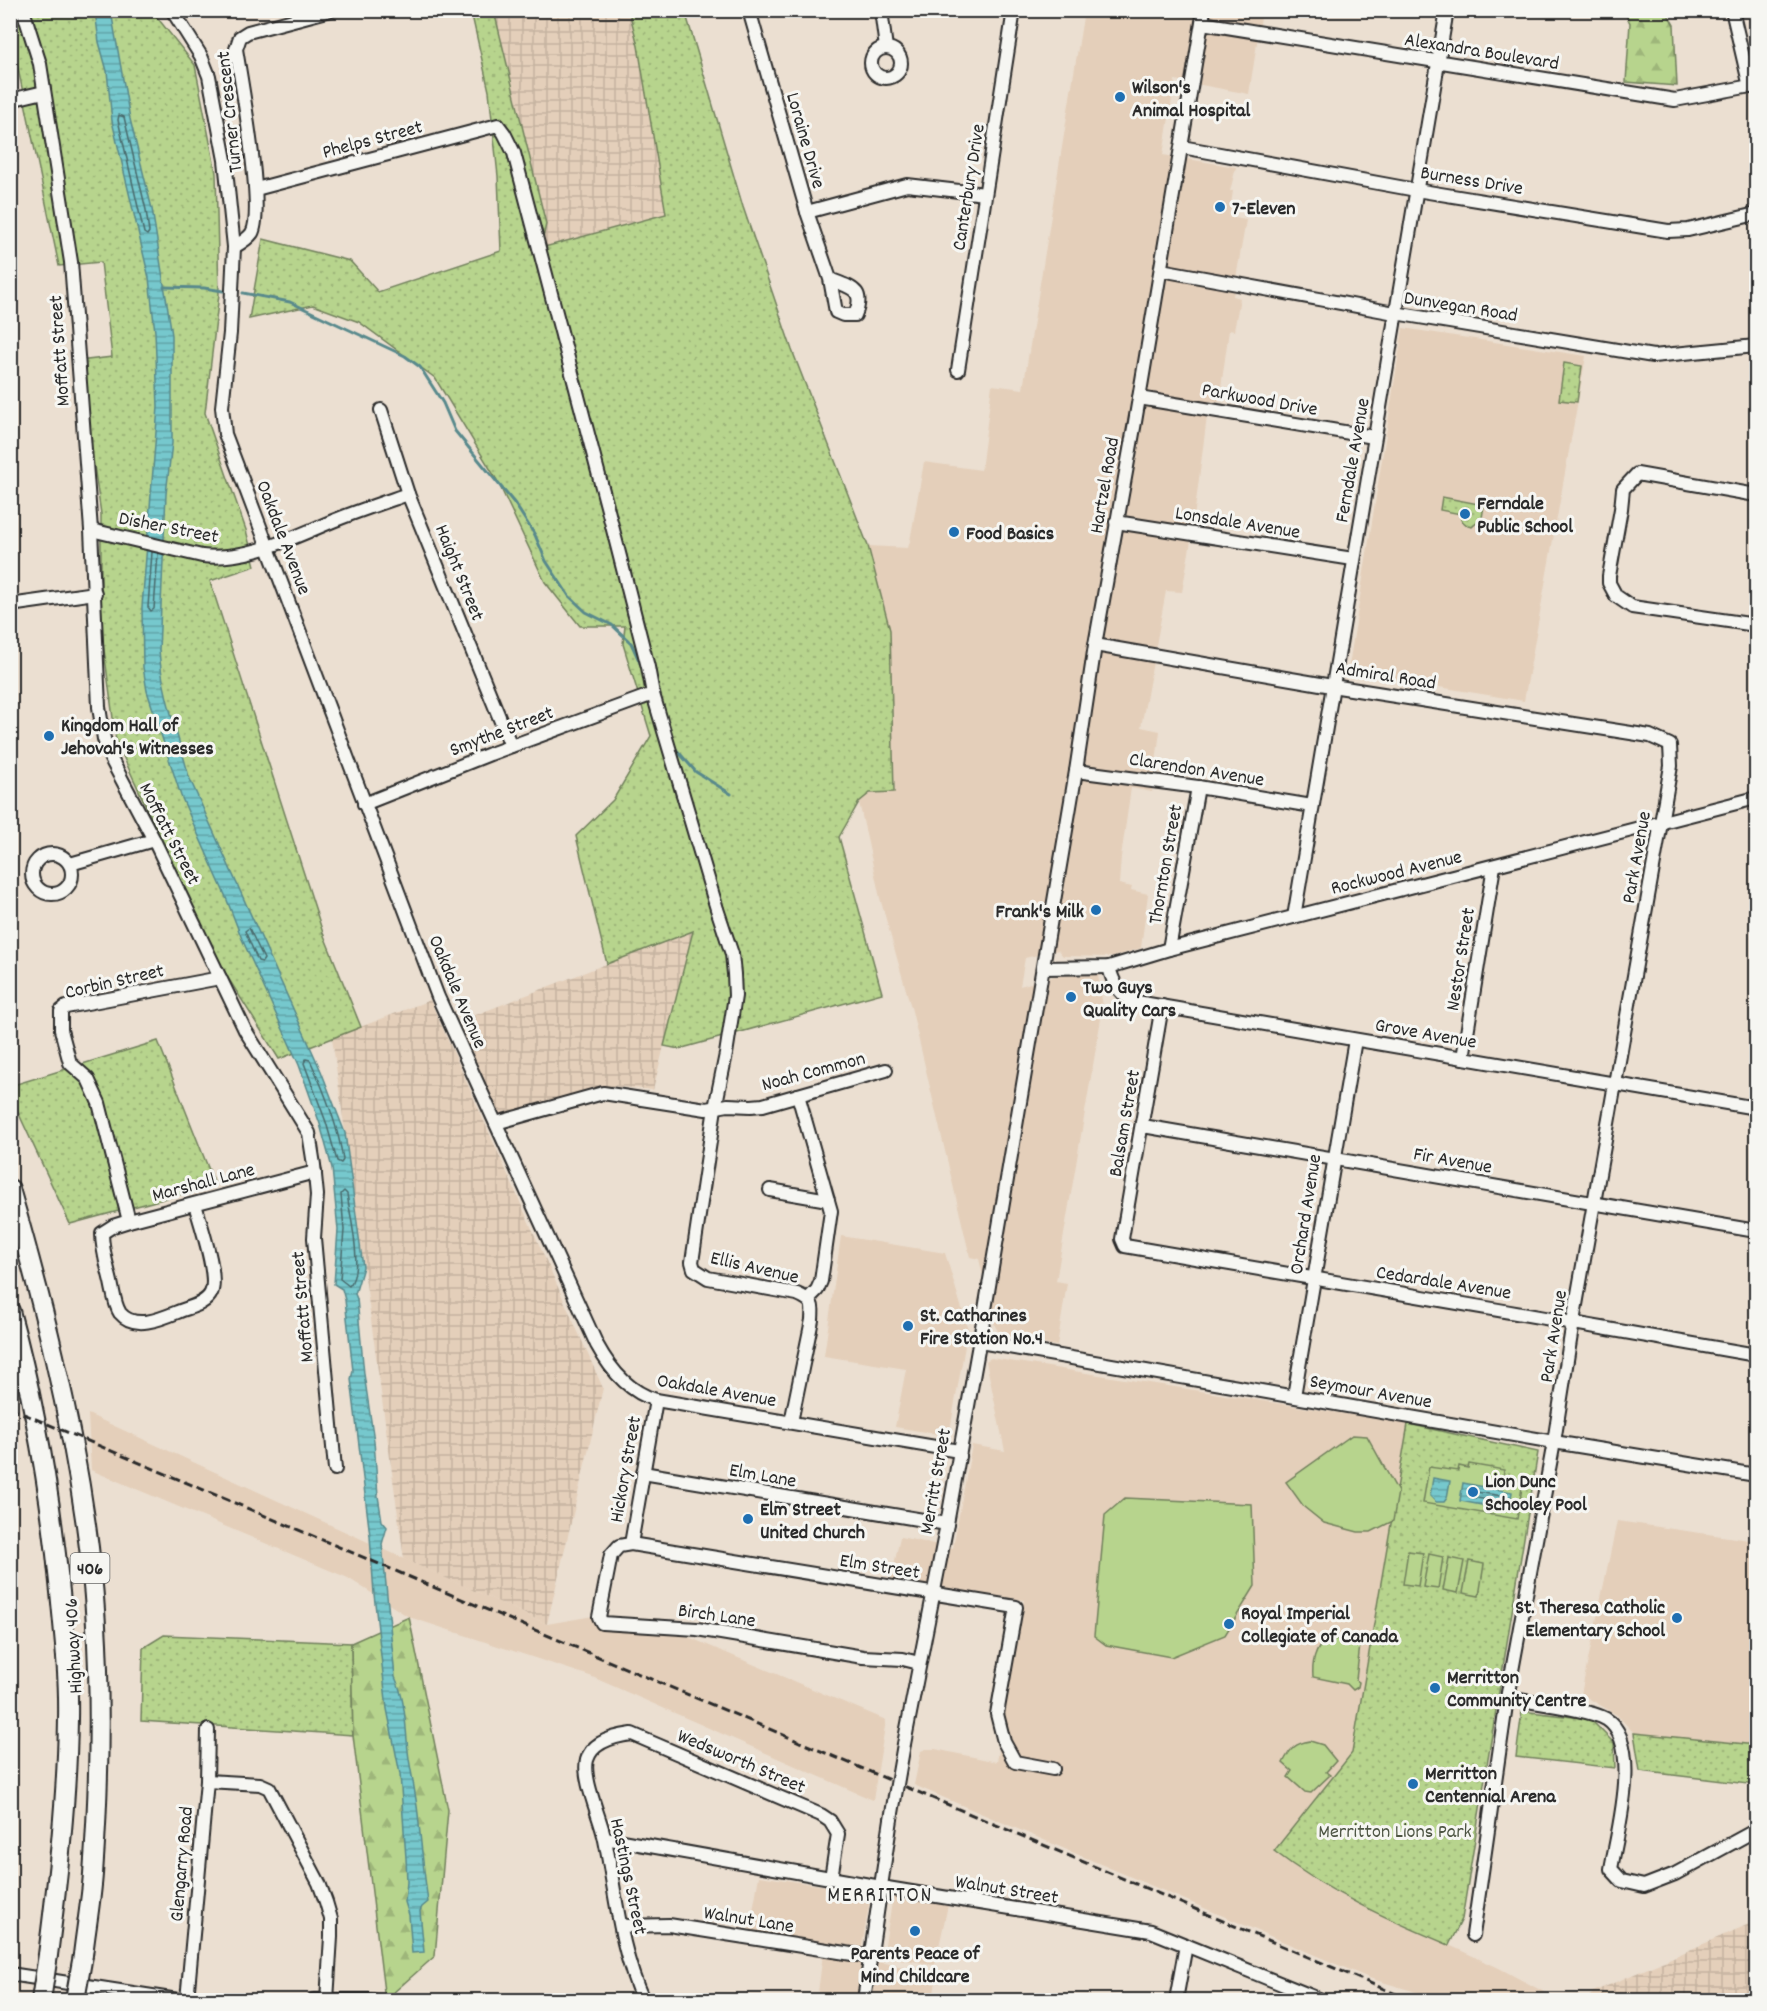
<svg xmlns="http://www.w3.org/2000/svg" width="1767" height="2011" font-family="Dekko,sans-serif">
	<defs>
		<pattern id="industrial-grid" width="8" height="8" patternUnits="userSpaceOnUse" patternTransform="scale(1.5)"><rect width="8" height="8" fill="#e4cfba"/><path d="M0 4h8M4 0v8" fill="none" stroke="#c4b2a0"/></pattern>
		<pattern id="grass-dots" width="8" height="8" patternUnits="userSpaceOnUse" patternTransform="scale(1.5)"><rect width="8" height="8" fill="#b7d48d"/><path d="M2 2h.1M6 6h.1" fill="none" stroke="#9eb67a" stroke-width="1.8" stroke-linecap="round"/></pattern>
		<pattern id="forest-firs" width="22" height="20" patternUnits="userSpaceOnUse" patternTransform="scale(1.5)"><rect width="22" height="20" fill="#b7d48d"/><path d="M5 1l3.5 6h-7zM16 11l3.5 6h-7z" fill="#9eb67a"/></pattern>
		<pattern id="water-rules" width="6" height="5" patternUnits="userSpaceOnUse" patternTransform="scale(1.5)"><rect width="6" height="5" fill="#76c8cd"/><path d="M0 2.5h6" fill="none" stroke="#61a3a7"/></pattern>
	</defs>
	<rect width="100%" height="100%" fill="#ebdfd1"/>
	<filter id="ink" filterUnits="userSpaceOnUse"><feTurbulence type="fractalNoise" baseFrequency=".0167" numOctaves="2"/><feDisplacementMap in="SourceGraphic" scale="12" xChannelSelector="R" yChannelSelector="G"/><feConvolveMatrix kernelMatrix="1 2 1 2 8 2 1 2 1" color-interpolation-filters="sRGB"/></filter>
	<g filter="url(#ink)">
		<g fill="#e4cfba">
			<polygon points="1084,11 1262,11 1249,94 1175,80 1163,155 1236,167 1230,191 1233,191 1229,217 1246,220 1233,296 1240,298 1234,331 1229,330 1219,402 1209,401 1191,541 1182,592 1166,591 1141,727 1160,731 1152,792 1131,788 1121,857 1119,884 1132,887 1131,890 1148,894 1141,948 1113,957 1063,956 1058,950 1025,958 1020,986 1055,976 1098,975 1103,1007 1056,1281 1067,1283 1057,1346 1002,1337 995,1326 979,1259 970,1257 912,1011 880,898 859,802 870,793 894,792 890,630 868,546 908,548 910,541 924,462 981,470 992,385 1023,389"/>
			<polygon points="1403,328 1586,356 1524,701 1348,672"/>
			<polygon points="841,1236 945,1253 968,1329 949,1436 895,1427 906,1369 824,1356"/>
			<polygon points="991,1358 1408,1424 1352,1753 1274,1851 1314,1879 1344,1897 1499,1968 1559,2000 1443,2000 1369,1978 914,1785 921,1751 926,1749 935,1749 997,1762 1024,1600 891,1579 900,1537 953,1548 972,1445 1005,1451 986,1361"/>
			<polygon points="88,1414 547,1624 593,1616 686,1636 886,1720 873,1800 590,1676 409,1617 348,1578 91,1470"/>
			<polygon points="1617,1521 1756,1541 1756,1745 1634,1733 1617,1715 1581,1694"/>
			<polygon points="759,1876 871,1893 860,1958 937,1974 933,2000 817,2000 824,1946 749,1933"/>
			<polygon points="893,1896 948,1905 935,1965 883,1956"/>
		</g>
		<g fill="url(#industrial-grid)">
			<polygon points="494,11 629,11 638,46 666,214 541,248 546,224"/>
			<polygon points="693,930 653,1090 613,1086 497,1115 460,1021"/>
			<polygon points="430,1000 603,1388 547,1624 404,1559 332,1038"/>
			<polygon points="1756,1921 1756,2000 1588,2000 1593,1992"/>
		</g>
		<g fill="url(#grass-dots)" stroke="#71805c" stroke-width="1.5">
			<polygon points="10,11 152,11 195,65 216,173 219,294 205,413 246,530 255,566 210,581 323,933 361,1027 279,1059 218,962 116,741 101,627 101,514 79,361 112,357 101,262 59,266 11,35"/>
			<polygon points="471,11 494,11 546,224 541,248 666,214 638,46 629,11 685,11 743,207 792,350 868,546 890,630 894,792 870,793 859,802 839,837 882,993 679,1049 664,1046 693,931 607,964 576,836 613,800 651,736 623,644 625,626 580,626 545,582 497,480 435,378 359,322 313,305 249,319 263,239 350,261 378,292 501,251 498,176 489,91"/>
			<polygon points="1564,363 1582,366 1577,402 1559,400"/>
			<polygon points="1442,497 1484,505 1482,518 1472,527 1468,526 1461,520 1461,514 1440,510"/>
			<polygon points="158,1041 215,1185 70,1224 11,1097 10,1086"/>
			<path d="M1408 1424 1538 1452 1462 1919 1449 1945C1387 1919 1327 1892 1274 1851L1352 1753Z"/>
			<polygon points="10,1571 17,1571 18,1607 11,1606"/>
			<polygon points="164,1635 351,1643 353,1735 141,1721 143,1648"/>
			<polygon points="1522,1711 1590,1719 1614,1743 1615,1768 1516,1757"/>
			<polygon points="1634,1733 1756,1745 1756,1785 1640,1771"/>
		</g>
		<g fill="url(#forest-firs)" stroke="#71805c" stroke-width="1.5">
			<polygon points="1624,11 1666,11 1674,25 1677,86 1626,82 1630,23"/>
			<polygon points="409,1617 448,1810 435,1956 385,2000 353,1735 351,1643"/>
		</g>
		<g fill="#b7d48d" stroke="#71805c" stroke-width="1.5">
			<polygon points="1352,1435 1367,1436 1398,1492 1393,1521 1371,1532 1358,1532 1324,1523 1304,1507 1286,1482"/>
			<polygon points="1469,1464 1504,1470 1503,1478 1523,1481 1517,1519 1423,1503 1429,1467 1458,1471 1459,1466 1468,1468"/>
			<polygon points="1125,1498 1252,1504 1255,1586 1225,1635 1171,1657 1106,1645 1094,1636 1105,1515"/>
			<polygon points="1408,1551 1423,1553 1418,1586 1403,1584"/>
			<polygon points="1429,1554 1443,1557 1438,1589 1423,1587"/>
			<polygon points="1449,1558 1464,1561 1458,1593 1443,1590"/>
			<polygon points="1469,1561 1484,1564 1479,1596 1463,1593"/>
			<path d="M1341 1639 1360 1645 1356 1680 1359 1682 1358 1687 1353 1690 1347 1684 1313 1677C1312 1665 1314 1648 1326 1641 1330 1639 1337 1639 1341 1639Z"/>
			<path d="M1310 1741 1323 1745 1336 1761 1326 1772 1330 1775 1311 1793 1305 1792 1288 1777 1292 1771 1283 1763C1290 1749 1295 1743 1310 1741Z"/>
		</g>
		<g fill="url(#water-rules)" stroke="#58898c" stroke-width="1.5">
			<path d="M95 11H111L130 119 152 209 172 335V443L166 494 159 650C162 694 178 734 189 777L321 1071 345 1133 363 1267 355 1294 357 1299 364 1374 374 1441 378 1496 382 1521 387 1527 382 1544 395 1677C407 1703 405 1731 409 1759 412 1777 416 1796 418 1814 421 1844 424 1873 428 1902L422 1907 420 1911 424 1952 412 1953 409 1915 405 1902 407 1882 406 1858 400 1774 387 1709 374 1594 370 1536 351 1379 353 1371 345 1300 342 1289 334 1284 338 1230 332 1168 320 1124 299 1065 242 939 225 895 181 796 147 691 143 667 142 607 158 407 155 332 149 278 112 121 107 71 99 42Z"/>
			<polygon points="1433,1478 1450,1481 1447,1498 1444,1502 1436,1502 1430,1496"/>
			<polygon points="1463,1483 1512,1492 1509,1510 1460,1501"/>
		</g>
		<g fill="none" stroke-linecap="round" stroke-linejoin="round">
			<g stroke="#496a6c" stroke-width="1.5">
				<polygon points="119,115 124,117 146,210 149,232 147,235 144,233 118,120"/>
				<polyline points="152,552 148,607 151,611 154,609 158,553"/>
				<polygon points="249,928 264,959 262,962 258,961 245,931"/>
				<path d="M306 1059 310 1060C325 1092 338 1125 343 1160L341 1163 337 1161 326 1122 304 1063Z"/>
				<path d="M344 1191 347 1194C350 1215 364 1271 349 1286L340 1279 344 1230 341 1194Z"/>
				<polygon points="1469,1491 1503,1496 1505,1500 1502,1502 1470,1497 1468,1494"/>
			</g>
			<g stroke="#58898c" stroke-width="3">
				<polyline points="164,287 204,288 223,291"/>
				<polyline points="243,293 290,302 405,356 420,367 443,403 455,431 515,504 535,535 546,561 569,596 586,612 612,625 631,643 644,671"/>
				<polyline points="675,748 696,772 731,794"/>
			</g>
			<g stroke="#2b2b2b" stroke-width="16">
				<g id="minor">
					<polyline points="23,10 40,64 71,262 91,530 99,707 104,739 111,759 154,840 245,1030 309,1133 314,1165 317,1195 314,1238 335,1469"/>
					<path d="M172 10 201 56 209 76 225 160 234 247 230 333 222 407 225 434 438 997 597 1345C610 1369 629 1392 656 1400L959 1451"/>
					<path d="M749 10 807 212 830 279 836 312 843 315H855C866 288 850 288 830 279"/>
					<polyline points="881,10 886,48"/>
					<polyline points="1732,10 1750,87"/>
					<polyline points="1202,23 1675,100 1756,85"/>
					<circle cx="886" cy="63" r="15"/>
					<polyline points="10,100 44,92"/>
					<polyline points="1182,147 1416,190 1668,231 1688,230 1756,214"/>
					<path d="M256 189 498 125 504 133 514 153 608 510 648 667 653 694 717 909 732 954 734 974 735 996 726 1054 715 1108 692 1262 694 1269 708 1278 797 1294C813 1301 813 1303 812 1320L791 1422"/>
					<polyline points="807,212 907,185 985,194"/>
					<path d="M234 247C241 243 248 239 252 233 265 210 241 81 236 49L240 37 248 32 331 10"/>
					<polyline points="1161,270 1395,313 1653,356 1756,346"/>
					<polyline points="958,370 1014,10"/>
					<polyline points="1139,398 1374,437"/>
					<polyline points="381,410 408,494 511,746"/>
					<polyline points="1756,495 1637,474 1623,489 1621,509 1609,576 1609,583 1616,596 1632,607 1756,625"/>
					<polyline points="1116,522 1353,559"/>
					<path d="M91 530 202 556C250 561 295 536 338 519 361 510 385 502 408 494"/>
					<polyline points="10,605 95,593"/>
					<polyline points="1095,645 1332,686 1650,736 1670,745 1671,766 1573,1322 1554,1442 1507,1698 1473,1935"/>
					<polyline points="1076,771 1198,787 1312,806"/>
					<polyline points="364,804 490,754 653,694"/>
					<circle cx="52" cy="874" r="20"/>
					<polyline points="70,864 154,840"/>
					<polyline points="1294,917 1447,10"/>
					<polyline points="1169,949 1198,787"/>
					<path d="M1109 967C1113 983 1118 991 1131 1001L1756 1108"/>
					<polyline points="1043,968 1109,967 1169,949 1756,798"/>
					<path d="M1162 1006 1122 1239 1125 1246C1335 1283 1546 1317 1756 1355"/>
					<polyline points="1463,1058 1494,866"/>
					<polyline points="798,1095 831,1211 821,1281 817,1290 808,1299"/>
					<polyline points="496,1123 603,1093 706,1109 728,1105 751,1106 763,1105 886,1070"/>
					<polyline points="1143,1126 1756,1231"/>
					<polyline points="770,1190 828,1200"/>
					<path d="M195 1204C200 1223 219 1276 211 1293 206 1304 190 1307 180 1311 163 1318 135 1331 120 1313 115 1306 113 1291 111 1282 107 1265 102 1250 102 1233L113 1226 129 1221 315 1172"/>
					<polyline points="129,1221 99,1103 88,1079 70,1063 61,1030 61,1011 66,1007 220,978"/>
					<polyline points="980,1342 1554,1442 1756,1475"/>
					<polyline points="1294,1396 1355,1040"/>
					<polyline points="643,1473 947,1524"/>
					<polyline points="631,1544 656,1400"/>
					<polyline points="919,1663 903,1659 863,1657 697,1629 602,1623 599,1617 611,1555 619,1546 631,1544 1016,1607 997,1714 1004,1742 1015,1762 1053,1769"/>
					<path d="M1507 1698C1530 1702 1589 1709 1606 1719 1643 1742 1617 1833 1611 1869L1622 1881 1644 1886 1675 1874 1756 1830"/>
					<polyline points="904,1744 947,1524 981,1333 1076,771 1095,645 1135,422 1204,10"/>
					<polyline points="207,1781 260,1784 269,1788 319,1883 326,1902 331,1919 331,1937 327,2000"/>
					<polyline points="605,1838 881,1887 1151,1931 1321,2000"/>
					<polyline points="621,1926 669,1925 871,1957"/>
					<polyline points="10,1974 178,2000"/>
					<polyline points="187,2000 207,1781 208,1730"/>
					<polyline points="314,2000 372,2000"/>
					<path d="M643 2000C620 1950 616 1894 605 1840 601 1819 582 1779 587 1760 592 1741 616 1736 632 1734L821 1815 830 1821 838 1834 831 1878"/>
					<polyline points="864,2000 891,1819"/>
					<polyline points="1176,2000 1186,1945"/>
				</g>
			</g>
			<g stroke="#2b2b2b" stroke-width="22">
				<g id="highway">
					<path d="M10 1189C42 1300 70 1411 86 1525 102 1636 101 1762 93 1874 91 1901 86 1929 83 1955"/>
					<path d="M10 1311C35 1403 51 1498 60 1592 64 1634 69 1677 68 1719 67 1798 58 1877 48 1955"/>
				</g>
			</g>
			<use href="#minor" stroke="#f6f6f2" stroke-width="12"/>
			<use href="#highway" stroke="#f6f6f2" stroke-width="18"/>
			<polyline stroke="#2b2b2b" stroke-width="3" stroke-dasharray="9 4.5" stroke-linecap="butt" points="10,1408 1410,2000"/>
			<g stroke="#2b2b2b" stroke-width="16" stroke-linecap="butt">
				<polyline id="minor-bridge" points="891,1819 904,1744"/>
			</g>
			<g stroke="#2b2b2b" stroke-width="22" stroke-linecap="butt">
				<g id="highway-bridge">
					<polyline points="41,2000 48,1955"/>
					<polyline points="75,2000 83,1955"/>
				</g>
			</g>
			<use href="#minor-bridge" stroke="#f6f6f2" stroke-width="12"/>
			<use href="#highway-bridge" stroke="#f6f6f2" stroke-width="18"/>
		</g>
	</g>
	<g fill="#1f6fb2" stroke="#f6f6f2" stroke-width="2">
		<circle cx="1120" cy="97" r="6"/>
		<circle cx="1220" cy="207" r="6"/>
		<circle cx="1465" cy="514" r="6"/>
		<circle cx="954" cy="532" r="6"/>
		<circle cx="49" cy="736" r="6"/>
		<circle cx="1096" cy="910" r="6"/>
		<circle cx="1071" cy="997" r="6"/>
		<circle cx="908" cy="1326" r="6"/>
		<circle cx="1473" cy="1492" r="6"/>
		<circle cx="748" cy="1519" r="6"/>
		<circle cx="1677" cy="1618" r="6"/>
		<circle cx="1229" cy="1624" r="6"/>
		<circle cx="1435" cy="1688" r="6"/>
		<circle cx="1413" cy="1784" r="6"/>
		<circle cx="915" cy="1931" r="6"/>
	</g>
	<g text-anchor="middle" stroke-width="6" stroke-linejoin="round" paint-order="stroke">
		<rect fill="#f6f6f2" stroke="#686867" stroke-width="1.5" x="70.5" y="1553" width="39" height="30" rx="4.5"/>
		<g font-size="18" font-weight="bold" fill="#2b2b2b">
			<text x="90" y="1574">406</text>
		</g>
		<g font-size="20" fill="#2b2b2b" stroke="#f6f6f2">
			<text transform="translate(1482 50) rotate(9)" y="7">Alexandra Boulevard</text>
			<text transform="translate(228 112) rotate(-96)" y="7">Turner Crescent</text>
			<text transform="translate(372 138) rotate(-15)" y="7">Phelps Street</text>
			<text transform="translate(807 140) rotate(74)" y="7">Loraine Drive</text>
			<text transform="translate(1472 179) rotate(9)" y="7">Burness Drive</text>
			<text transform="translate(967 187) rotate(-81)" y="7">Canterbury Drive</text>
			<text transform="translate(1461 305) rotate(9)" y="7">Dunvegan Road</text>
			<text transform="translate(58 351) rotate(-94)" y="7">Moffatt Street</text>
			<text transform="translate(1260 398) rotate(10)" y="7">Parkwood Drive</text>
			<text transform="translate(1351 460) rotate(-80)" y="7">Ferndale Avenue</text>
			<text transform="translate(1103 485) rotate(-80)" y="7">Hartzel Road</text>
			<text transform="translate(1238 521) rotate(9)" y="7">Lonsdale Avenue</text>
			<text transform="translate(169 526) rotate(11)" y="7">Disher Street</text>
			<text transform="translate(285 537) rotate(69)" y="7">Oakdale Avenue</text>
			<text transform="translate(461 572) rotate(68)" y="7">Haight Street</text>
			<text transform="translate(1386 674) rotate(9)" y="7">Admiral Road</text>
			<text transform="translate(501 730) rotate(-21)" y="7">Smythe Street</text>
			<text transform="translate(1197 768) rotate(9)" y="7">Clarendon Avenue</text>
			<text transform="translate(171 833) rotate(63)" y="7">Moffatt Street</text>
			<text transform="translate(1635 857) rotate(-80)" y="7">Park Avenue</text>
			<text transform="translate(1164 864) rotate(-80)" y="7">Thornton Street</text>
			<text transform="translate(1396 871) rotate(-14)" y="7">Rockwood Avenue</text>
			<text transform="translate(1459 959) rotate(-81)" y="7">Nestor Street</text>
			<text transform="translate(114 980) rotate(-13)" y="7">Corbin Street</text>
			<text transform="translate(459 991) rotate(67)" y="7">Oakdale Avenue</text>
			<text transform="translate(1426 1032) rotate(10)" y="7">Grove Avenue</text>
			<text transform="translate(813 1070) rotate(-15)" y="7">Noah Common</text>
			<text transform="translate(1123 1123) rotate(-80)" y="7">Balsam Street</text>
			<text transform="translate(1453 1159) rotate(10)" y="7">Fir Avenue</text>
			<text transform="translate(203 1181) rotate(-15)" y="7">Marshall Lane</text>
			<text transform="translate(1304 1214) rotate(-81)" y="7">Orchard Avenue</text>
			<text transform="translate(755 1266) rotate(13)" y="7">Ellis Avenue</text>
			<text transform="translate(1444 1281) rotate(9)" y="7">Cedardale Avenue</text>
			<text transform="translate(301 1307) rotate(-95)" y="7">Moffatt Street</text>
			<text transform="translate(1552 1336) rotate(-81)" y="7">Park Avenue</text>
			<text transform="translate(717 1389) rotate(10)" y="7">Oakdale Avenue</text>
			<text transform="translate(1371 1390) rotate(10)" y="7">Seymour Avenue</text>
			<text transform="translate(624 1469) rotate(-80)" y="7">Hickory Street</text>
			<text transform="translate(763 1474) rotate(10)" y="7">Elm Lane</text>
			<text transform="translate(934 1481) rotate(-80)" y="7">Merritt Street</text>
			<text transform="translate(880 1565) rotate(9)" y="7">Elm Street</text>
			<text transform="translate(717 1614) rotate(8)" y="7">Birch Lane</text>
			<text transform="translate(72 1646) rotate(-93)" y="7">Highway 406</text>
			<text transform="translate(742 1760) rotate(23)" y="7">Wedsworth Street</text>
			<text transform="translate(180 1864) rotate(-85)" y="7">Glengarry Road</text>
			<text transform="translate(630 1876) rotate(78)" y="7">Hastings Street</text>
			<text transform="translate(1007 1888) rotate(9)" y="7">Walnut Street</text>
			<text transform="translate(749 1918) rotate(9)" y="7">Walnut Lane</text>
		</g>
		<g font-size="20" font-weight="bold" fill="#2b2b2b" stroke="#f6f6f2" text-anchor="start">
			<text x="1132" y="93">Wilson's<tspan x="1132" dy="23">Animal Hospital</tspan></text>
			<text x="1232" y="214">7-Eleven</text>
			<text x="1477" y="509">Ferndale<tspan x="1477" dy="23">Public School</tspan></text>
			<text x="966" y="539">Food Basics</text>
			<text x="61" y="731">Kingdom Hall of<tspan x="61" dy="23">Jehovah's Witnesses</tspan></text>
			<text x="1084" y="917" text-anchor="end">Frank's Milk</text>
			<text x="1083" y="993">Two Guys<tspan x="1083" dy="23">Quality Cars</tspan></text>
			<text x="920" y="1321">St. Catharines<tspan x="920" dy="23">Fire Station No.4</tspan></text>
			<text x="1485" y="1487">Lion Dunc<tspan x="1485" dy="23">Schooley Pool</tspan></text>
			<text x="760" y="1515">Elm Street<tspan x="760" dy="23">United Church</tspan></text>
			<text x="1665" y="1613" text-anchor="end">St. Theresa Catholic<tspan x="1665" dy="23">Elementary School</tspan></text>
			<text x="1241" y="1619">Royal Imperial<tspan x="1241" dy="23">Collegiate of Canada</tspan></text>
			<text x="1447" y="1683">Merritton<tspan x="1447" dy="23">Community Centre</tspan></text>
			<text x="1425" y="1779">Merritton<tspan x="1425" dy="23">Centennial Arena</tspan></text>
			<text x="915" y="1959" text-anchor="middle">Parents Peace of<tspan x="915" dy="23">Mind Childcare</tspan></text>
		</g>
		<g font-size="20" fill="#4e5544" stroke="#f6f6f2">
			<text x="1395" y="1837">Merritton Lions Park</text>
		</g>
		<g font-size="22" letter-spacing="1.5" fill="#2b2b2b" stroke="#f6f6f2">
			<text x="880" y="1901">MERRITTON</text>
		</g>
	</g>
	<rect width="1767" height="2011" fill="none" stroke="#f6f6f2" stroke-width="36"/>
	<rect x="18" y="18" width="1731" height="1975" fill="none" stroke="#2b2b2b" stroke-width="2" filter="url(#ink)"/>
</svg>
